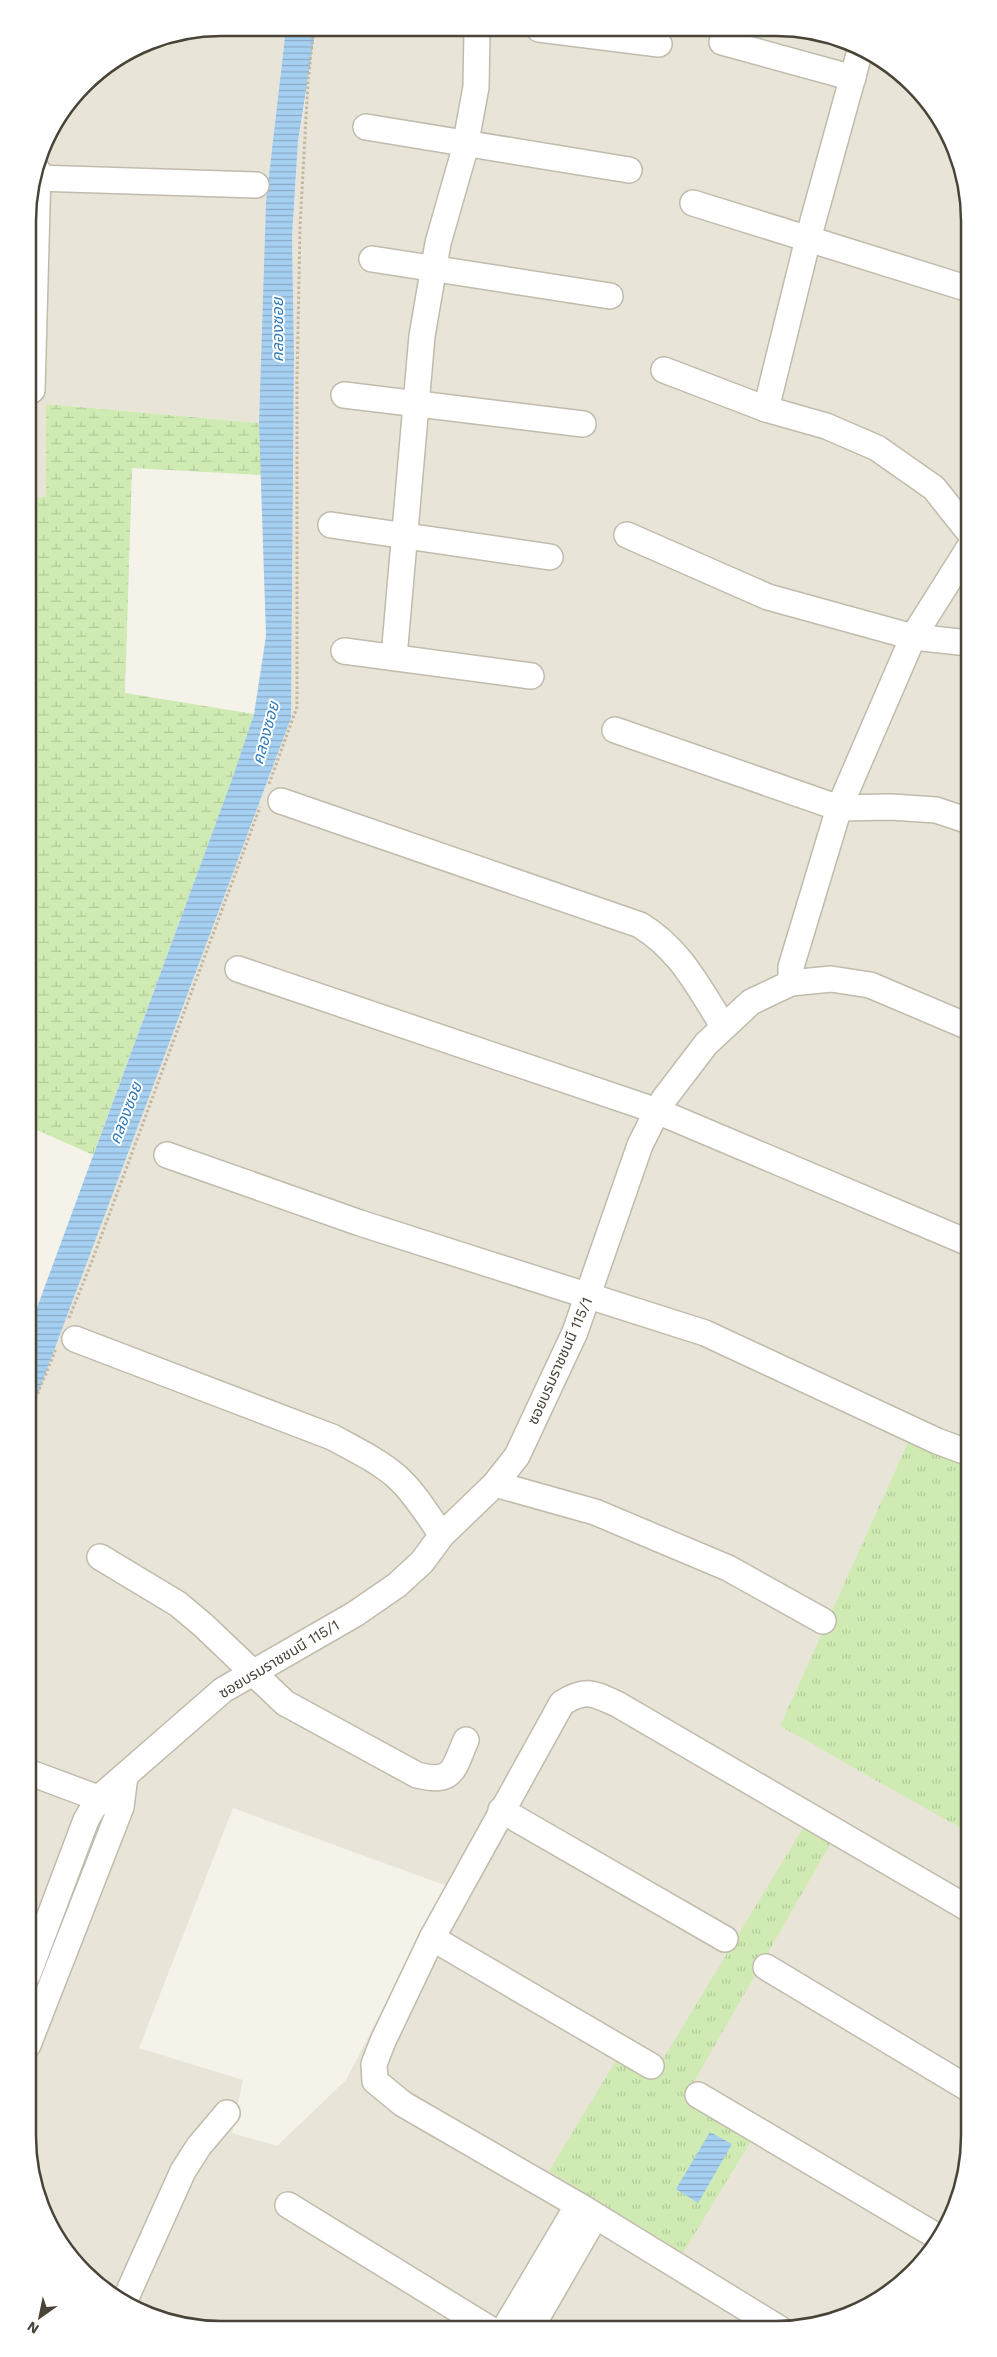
<svg xmlns="http://www.w3.org/2000/svg" width="997" height="2357" font-family="'Work Sans','Noto Sans Thai',sans-serif">
	<defs>
		<pattern id="grass-tufts" width="24" height="20" patternUnits="userSpaceOnUse" patternTransform="scale(1.25)"><rect width="24" height="20" fill="#cfeab2"/><path d="M3 7l-1-3M5 7V3M7 7l1-3M15 17l-1-3M17 17v-4M19 17l1-3" fill="none" stroke="#b3ca9a"/></pattern>
		<pattern id="wetland-marsh" width="20" height="14" patternUnits="userSpaceOnUse" patternTransform="scale(1.25)"><rect width="20" height="14" fill="#cfeab2"/><path d="M1 5h8M5 5V1M11 12h8M15 12V8" fill="none" stroke="#b3ca9a"/></pattern>
		<pattern id="water-rules" width="6" height="5" patternUnits="userSpaceOnUse" patternTransform="scale(1.25)"><rect width="6" height="5" fill="#a6d0f2"/><path d="M0 2.5h6" fill="none" stroke="#89aac5"/></pattern>
	</defs>
	<rect width="100%" height="100%" fill="#f5f2ea"/>
	<g fill="#e9e4d8" fill-rule="evenodd">
		<polygon points="221,28 286,28 266,201 259,423 46,404 46,498 28,497 28,208 48,135 93,76 147,42"/>
		<path d="M317 28 813 31 862 48 913 84 944 125 963 171 969 221V1464L908 1442 780 1726 969 1833V2148L955 2210 922 2263 873 2303 826 2323 776 2329 184 2326 135 2309 93 2281 54 2233 34 2186 28 2136V1420L291 718 294 354 292 236 298 141ZM233 1808 447 1886 346 2080 277 2146 232 2133 243 2080 139 2048Z"/>
	</g>
	<g fill="url(#grass-tufts)">
		<polygon points="908,1442 969,1464 969,1833 780,1726"/>
		<polygon points="806,1823 833,1839 684,2099 751,2141 683,2253 549,2171 617,2059 651,2079"/>
	</g>
	<polygon fill="url(#wetland-marsh)" points="46,404 259,423 261,475 132,468 125,693 254,714 231,782 93,1155 28,1126 28,497 46,497"/>
	<g fill="url(#water-rules)">
		<polygon points="286,28 316,28 298,141 292,236 294,354 291,718 28,1420 28,1332 231,782 254,714 266,636 259,423 266,201"/>
		<polygon points="710,2132 732,2144 698,2203 676,2189"/>
	</g>
	<g fill="none" stroke-linecap="round" stroke-linejoin="round">
		<g stroke="#c1bbac" stroke-width="28">
			<g id="minor">
				<polyline points="539,29 659,44"/>
				<polyline points="722,42 853,78"/>
				<polyline points="366,127 629,170"/>
				<polyline points="36,178 256,185"/>
				<polyline points="693,203 969,289"/>
				<polyline points="372,259 610,296"/>
				<polyline points="664,370 766,409 826,426 877,448 934,488 969,532"/>
				<polyline points="32,390 38,171"/>
				<polyline points="344,395 583,424"/>
				<polyline points="766,409 808,239 861,47"/>
				<polyline points="331,525 550,557"/>
				<polyline points="627,535 768,597 913,637 969,643"/>
				<polyline points="344,651 531,676"/>
				<polyline points="394,657 422,336 438,243 464,152 476,87 477,32"/>
				<polyline points="615,730 839,808 891,807 936,810 969,821"/>
				<path d="M281 801 640 925C682 951 698 987 724 1027"/>
				<polyline points="238,969 657,1111 969,1243"/>
				<polyline points="791,983 791,967 839,808 913,637 969,548"/>
				<polyline points="167,1155 360,1223 705,1333 937,1441 969,1453"/>
				<path d="M75 1339 332 1437C354 1449 379 1461 397 1477 415 1493 428 1516 442 1535"/>
				<polyline points="495,1484 595,1512 728,1568 823,1621"/>
				<path d="M100 1557 178 1604 203 1625 285 1703 417 1775C454 1784 453 1770 466 1740"/>
				<polyline points="28,1772 114,1804"/>
				<polyline points="501,1810 725,1939"/>
				<polyline points="432,1938 651,2066"/>
				<polyline points="766,1967 969,2089"/>
				<polyline points="28,1974 86,1820 99,1798 223,1690 355,1614 397,1585 422,1562 442,1535 495,1484 517,1456 575,1332 640,1145 657,1111 664,1099 706,1044 751,1002 791,983 831,979 870,985 969,1027"/>
				<polyline points="28,2045 121,1807 125,1776"/>
				<polyline points="698,2095 938,2237"/>
				<polyline points="288,2205 488,2328"/>
				<polyline points="124,2302 183,2171 199,2146 227,2113"/>
				<polyline points="505,2328 578,2205"/>
				<polyline points="531,2328 595,2217"/>
				<path d="M780 2329 578 2205 403 2104 375 2081 374 2064 383 2041 432 1938 562 1703C586 1688 593 1693 617 1704L969 1909"/>
			</g>
		</g>
		<g stroke="#c3b79d" stroke-width="3" stroke-dasharray="2.5 2.5" stroke-linecap="butt">
			<polyline points="269,784 297,707 297,380 300,227 308,82 314,28"/>
			<polyline points="69,1318 92,1261 260,807"/>
			<polyline points="28,1417 56,1349"/>
		</g>
		<use href="#minor" stroke="#fff" stroke-width="25"/>
	</g>
	<g text-anchor="middle" stroke-width="4" stroke-linejoin="round" paint-order="stroke">
		<g font-size="15" fill="#4a4338" stroke="#fff">
			<text transform="translate(560 1361) rotate(-66)" y="5">ซอยบรมราชชนนี 115/1</text>
			<text transform="translate(279 1659) rotate(-31)" y="5">ซอยบรมราชชนนี 115/1</text>
		</g>
		<g font-size="16" font-style="italic" fill="#2d79b9" stroke="#fff">
			<text transform="translate(277 330) rotate(-90)" y="6">คลองซอย</text>
			<text transform="translate(265 733) rotate(-75)" y="6">คลองซอย</text>
			<text transform="translate(125 1113) rotate(-69)" y="6">คลองซอย</text>
		</g>
	</g>
	<path d="M0 0H997V2357H0ZM221 36H776A185 185 0 0 1 961 221V2136A185 185 0 0 1 776 2321H221A185 185 0 0 1 36 2136V221A185 185 0 0 1 221 36Z" fill="#fff" fill-rule="evenodd"/>
	<path fill="none" stroke="#4a4338" stroke-width="2.5" d="M221 36H776A185 185 0 0 1 961 221V2136A185 185 0 0 1 776 2321H221A185 185 0 0 1 36 2136V221A185 185 0 0 1 221 36Z"/>
	<g transform="translate(40 2317) rotate(213)" stroke="#ffffff" stroke-width="4" paint-order="stroke">
	<path d="M0-4L9 19L0 12L-9 19Z" fill="#4a4338"/>
	<text y="-8" font-size="14" font-weight="bold" text-anchor="middle" fill="#4a4338">N</text>
	</g>
</svg>
